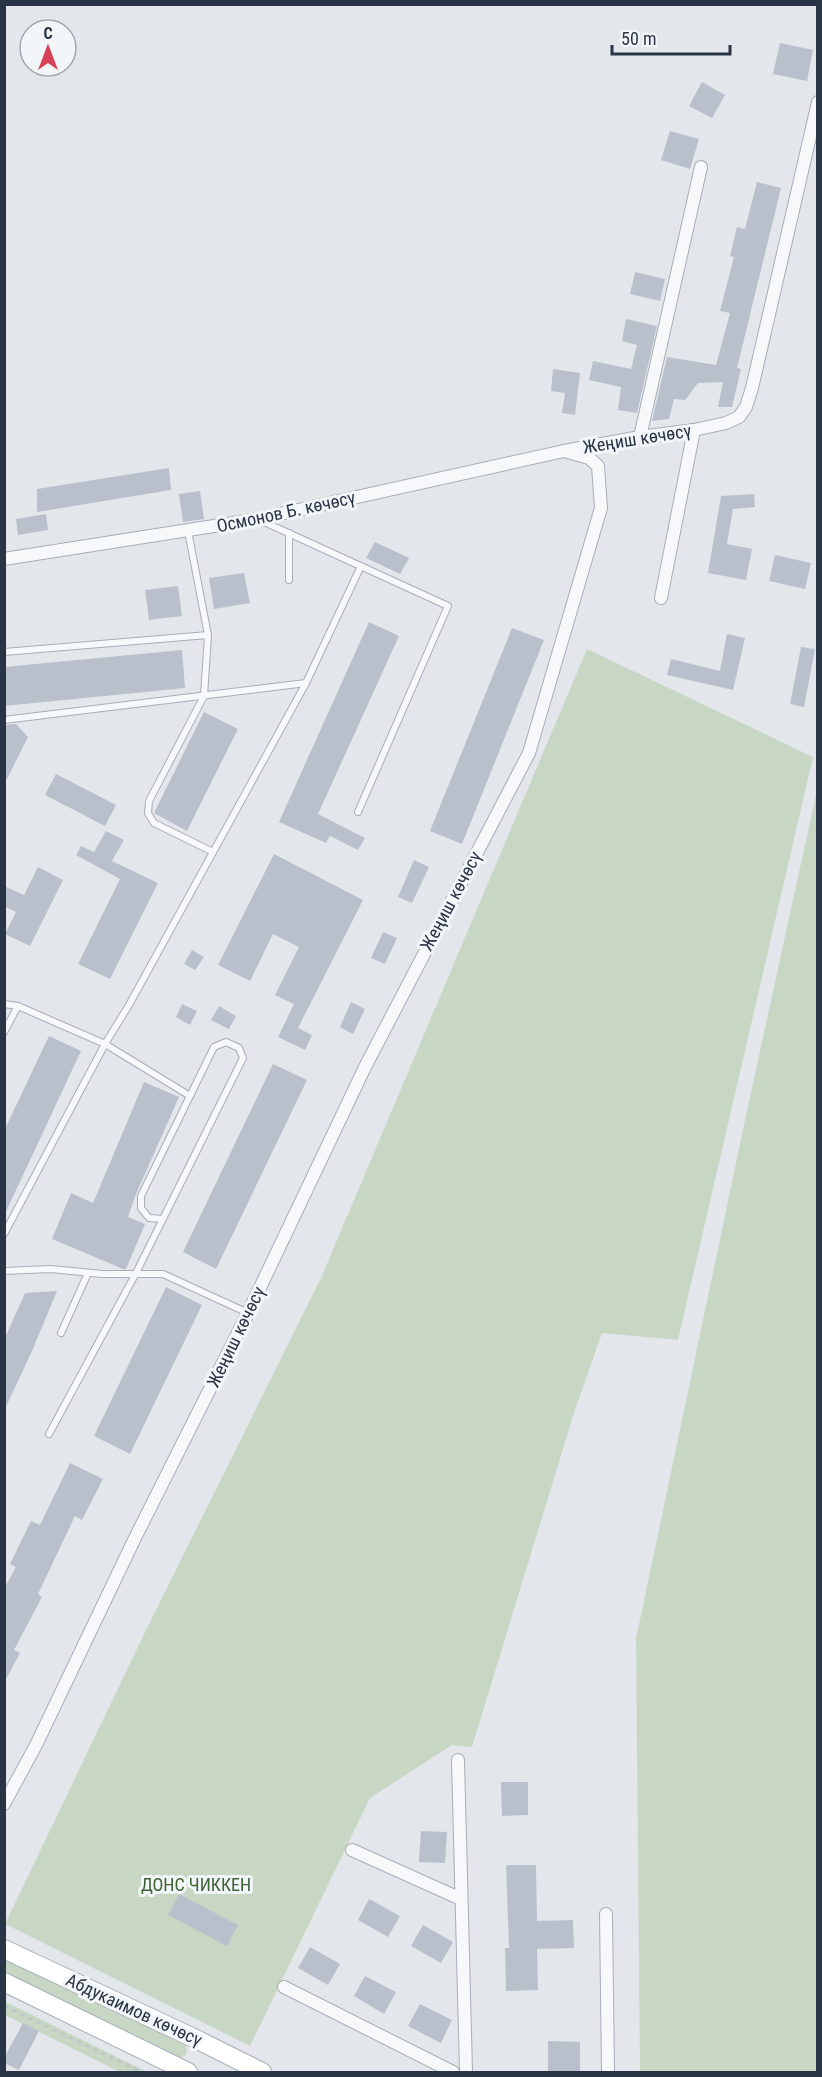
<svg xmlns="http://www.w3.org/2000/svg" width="822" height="2077" font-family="'Roboto Condensed',sans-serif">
	<rect width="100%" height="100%" fill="#e3e7ec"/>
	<g fill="#c8d7c4">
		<polygon points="587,649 813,757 678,1340 602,1333 573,1416 472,1747 452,1745 370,1798 250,2046 5,1924 148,1626 321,1278"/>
		<polygon points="817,790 817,2072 640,2072 636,1639 748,1106"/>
		<polygon points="4,1956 185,2045 187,2050 186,2055 178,2059 5,1973"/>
		<polygon points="4,2001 147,2072 120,2072 5,2015"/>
	</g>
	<g fill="#bac0cb">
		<polygon points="780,43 813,50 807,81 773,74"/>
		<polygon points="702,82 725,95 712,118 689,106"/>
		<polygon points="670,131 699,139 690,169 661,160"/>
		<polygon points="757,182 781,188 737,368 741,369 732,407 718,407 723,382 698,383 685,400 674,399 669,419 652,421 667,357 716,365 730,313 720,311 734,257 730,256 737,227 745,229"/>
		<polygon points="635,272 665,279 660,301 630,294"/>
		<polygon points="626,319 657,326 637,413 618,410 621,387 589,380 593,361 631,369 637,345 622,341"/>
		<polygon points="553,369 580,373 575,415 562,413 565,393 551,391"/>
		<polygon points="169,468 171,490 37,512 37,489"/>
		<polygon points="200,491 204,519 183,522 179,494"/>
		<polygon points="754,494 755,507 733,509 727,544 752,549 746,580 708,573 721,496"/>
		<polygon points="46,514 48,530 18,535 16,519"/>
		<polygon points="375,542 409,558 400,574 366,558"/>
		<polygon points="775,555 811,563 805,589 769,581"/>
		<polygon points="244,573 250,603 214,609 209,578"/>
		<polygon points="178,586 182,616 149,620 145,590"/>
		<polygon points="369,622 399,636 318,814 365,838 358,850 330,836 326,843 279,822"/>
		<polygon points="512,628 544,640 462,844 430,831"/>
		<polygon points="727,634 745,638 733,690 667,675 671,659 720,671"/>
		<polygon points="801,647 815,649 804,707 790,704"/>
		<polygon points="182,650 185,688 4,706 4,667"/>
		<polygon points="204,712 238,729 187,831 154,813"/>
		<polygon points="16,724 28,737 4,785 4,725"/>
		<polygon points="56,774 116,805 105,826 45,795"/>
		<polygon points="106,831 124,840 112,861 158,883 110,979 78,964 120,879 76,855 81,846 94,852"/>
		<polygon points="274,854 363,900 298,1028 312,1035 305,1050 278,1037 294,1004 275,995 299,947 273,934 250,981 218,965"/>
		<polygon points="414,860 429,867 412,903 398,897"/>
		<polygon points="38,867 63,880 30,946 5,934 16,912 4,906 4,886 24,895"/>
		<polygon points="383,932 397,938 385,964 371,958"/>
		<polygon points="192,950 204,957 195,970 184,964"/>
		<polygon points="351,1002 365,1009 353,1034 340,1027"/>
		<polygon points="182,1004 197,1011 190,1025 176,1017"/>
		<polygon points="219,1006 236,1016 229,1029 211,1020"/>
		<polygon points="49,1036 81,1051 4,1216 4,1131"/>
		<polygon points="273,1064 307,1080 216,1269 183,1252"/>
		<polygon points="144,1082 179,1097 136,1194 128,1217 145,1224 126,1269 123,1269 52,1239 71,1193 93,1203"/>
		<polygon points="166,1287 202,1305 130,1454 94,1436"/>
		<polygon points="57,1291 32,1351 4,1411 4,1340 25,1293"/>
		<polygon points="70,1463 103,1479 82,1520 75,1516 38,1594 42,1597 14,1650 20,1653 4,1683 4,1589 16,1567 10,1564 31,1521 40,1525"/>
		<polygon points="501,1782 528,1782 528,1815 502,1816"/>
		<polygon points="421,1831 447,1832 445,1863 419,1862"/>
		<polygon points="506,1865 536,1865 537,1921 573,1920 574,1948 537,1949 538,1990 506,1991 505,1948 509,1948"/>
		<polygon points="179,1894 238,1925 227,1946 168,1915"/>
		<polygon points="369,1899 400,1916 388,1937 358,1920"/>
		<polygon points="423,1925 453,1942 441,1963 411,1946"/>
		<polygon points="310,1947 340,1964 328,1985 298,1968"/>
		<polygon points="365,1976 396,1992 384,2014 354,1996"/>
		<polygon points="420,2004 452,2020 441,2043 408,2026"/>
		<polygon points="23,2023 39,2031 19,2070 4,2063 4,2058"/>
		<polygon points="548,2041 580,2042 580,2073 548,2073"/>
	</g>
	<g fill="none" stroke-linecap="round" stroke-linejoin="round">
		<g stroke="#a7aeb7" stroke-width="8">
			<g id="lane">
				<polyline points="262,521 448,606 358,812"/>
				<polyline points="188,531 208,635"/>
				<polyline points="289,580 289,533"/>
				<polyline points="4,652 208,635 204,696 149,801 148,813 154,823 213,852"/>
				<polyline points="4,720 306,683 361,566"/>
				<polyline points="4,1004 18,1006"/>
				<polyline points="4,1032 18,1006 105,1044 190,1096"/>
				<polyline points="4,1234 105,1044 129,1005 306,683"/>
				<polyline points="4,1271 51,1269 102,1274 163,1274 248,1313"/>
				<polyline points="61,1333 88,1273"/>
				<polyline points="49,1434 136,1273 243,1058 239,1048 226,1042 214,1047 141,1196 141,1208 149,1218 163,1219"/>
			</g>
		</g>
		<g stroke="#a7aeb7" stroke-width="14">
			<g id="street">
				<polyline points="640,437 701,167"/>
				<polyline points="4,559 258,519 564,451 640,437 694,430 726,423 739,417 746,407 752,388 818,102"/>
				<polyline points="661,598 694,430"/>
				<polyline points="458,1760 466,2072"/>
				<polyline points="4,1804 36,1745 134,1540 248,1313 365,1067 529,753 601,508 598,466 589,458 564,451"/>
				<polyline points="352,1850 461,1899"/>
				<polyline points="606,1914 608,2072"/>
				<polyline points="284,1987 453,2072"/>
			</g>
		</g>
		<g stroke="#a7aeb7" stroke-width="20">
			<g id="secondary">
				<polyline points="4,1949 200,2041 262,2072"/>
				<polyline points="4,1982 188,2072"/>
			</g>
		</g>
		<polyline stroke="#c1c5cb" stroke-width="3" stroke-dasharray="4.5 4.5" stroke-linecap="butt" points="4,2006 142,2072"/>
		<use href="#lane" stroke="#f7f8fa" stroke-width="6"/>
		<use href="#street" stroke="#f7f8fa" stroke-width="12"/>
		<use href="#secondary" stroke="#fff" stroke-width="18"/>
	</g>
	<g text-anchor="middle" stroke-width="6" stroke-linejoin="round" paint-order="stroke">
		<g font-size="18" fill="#293446" stroke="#f3f6f9">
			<text transform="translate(637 439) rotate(-9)" y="6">Жеңиш көчөсү</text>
			<text transform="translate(286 512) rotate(-12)" y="6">Осмонов Б. көчөсү</text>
			<text transform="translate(451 901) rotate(-62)" y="6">Жеңиш көчөсү</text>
			<text transform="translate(236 1337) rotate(-64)" y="6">Жеңиш көчөсү</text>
			<text transform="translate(134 2010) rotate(25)" y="6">Абдукаимов көчөсү</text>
		</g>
		<g font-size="18" fill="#3e6335" stroke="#f3f6f9">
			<text x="196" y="1891">ДОНС ЧИККЕН</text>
		</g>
	</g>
	<rect width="822" height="2077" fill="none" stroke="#293446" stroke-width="12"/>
	<g transform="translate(48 48)"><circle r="28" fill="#f3f6f9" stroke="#a2a8b1" stroke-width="1.5"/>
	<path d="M0-4.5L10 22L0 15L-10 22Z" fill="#d94157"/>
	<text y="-9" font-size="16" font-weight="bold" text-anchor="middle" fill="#293446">С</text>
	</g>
	<path d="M612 45v9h118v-9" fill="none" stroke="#293446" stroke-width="3"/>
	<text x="621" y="45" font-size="18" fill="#293446" stroke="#f3f6f9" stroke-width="4.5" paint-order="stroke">50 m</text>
</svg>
